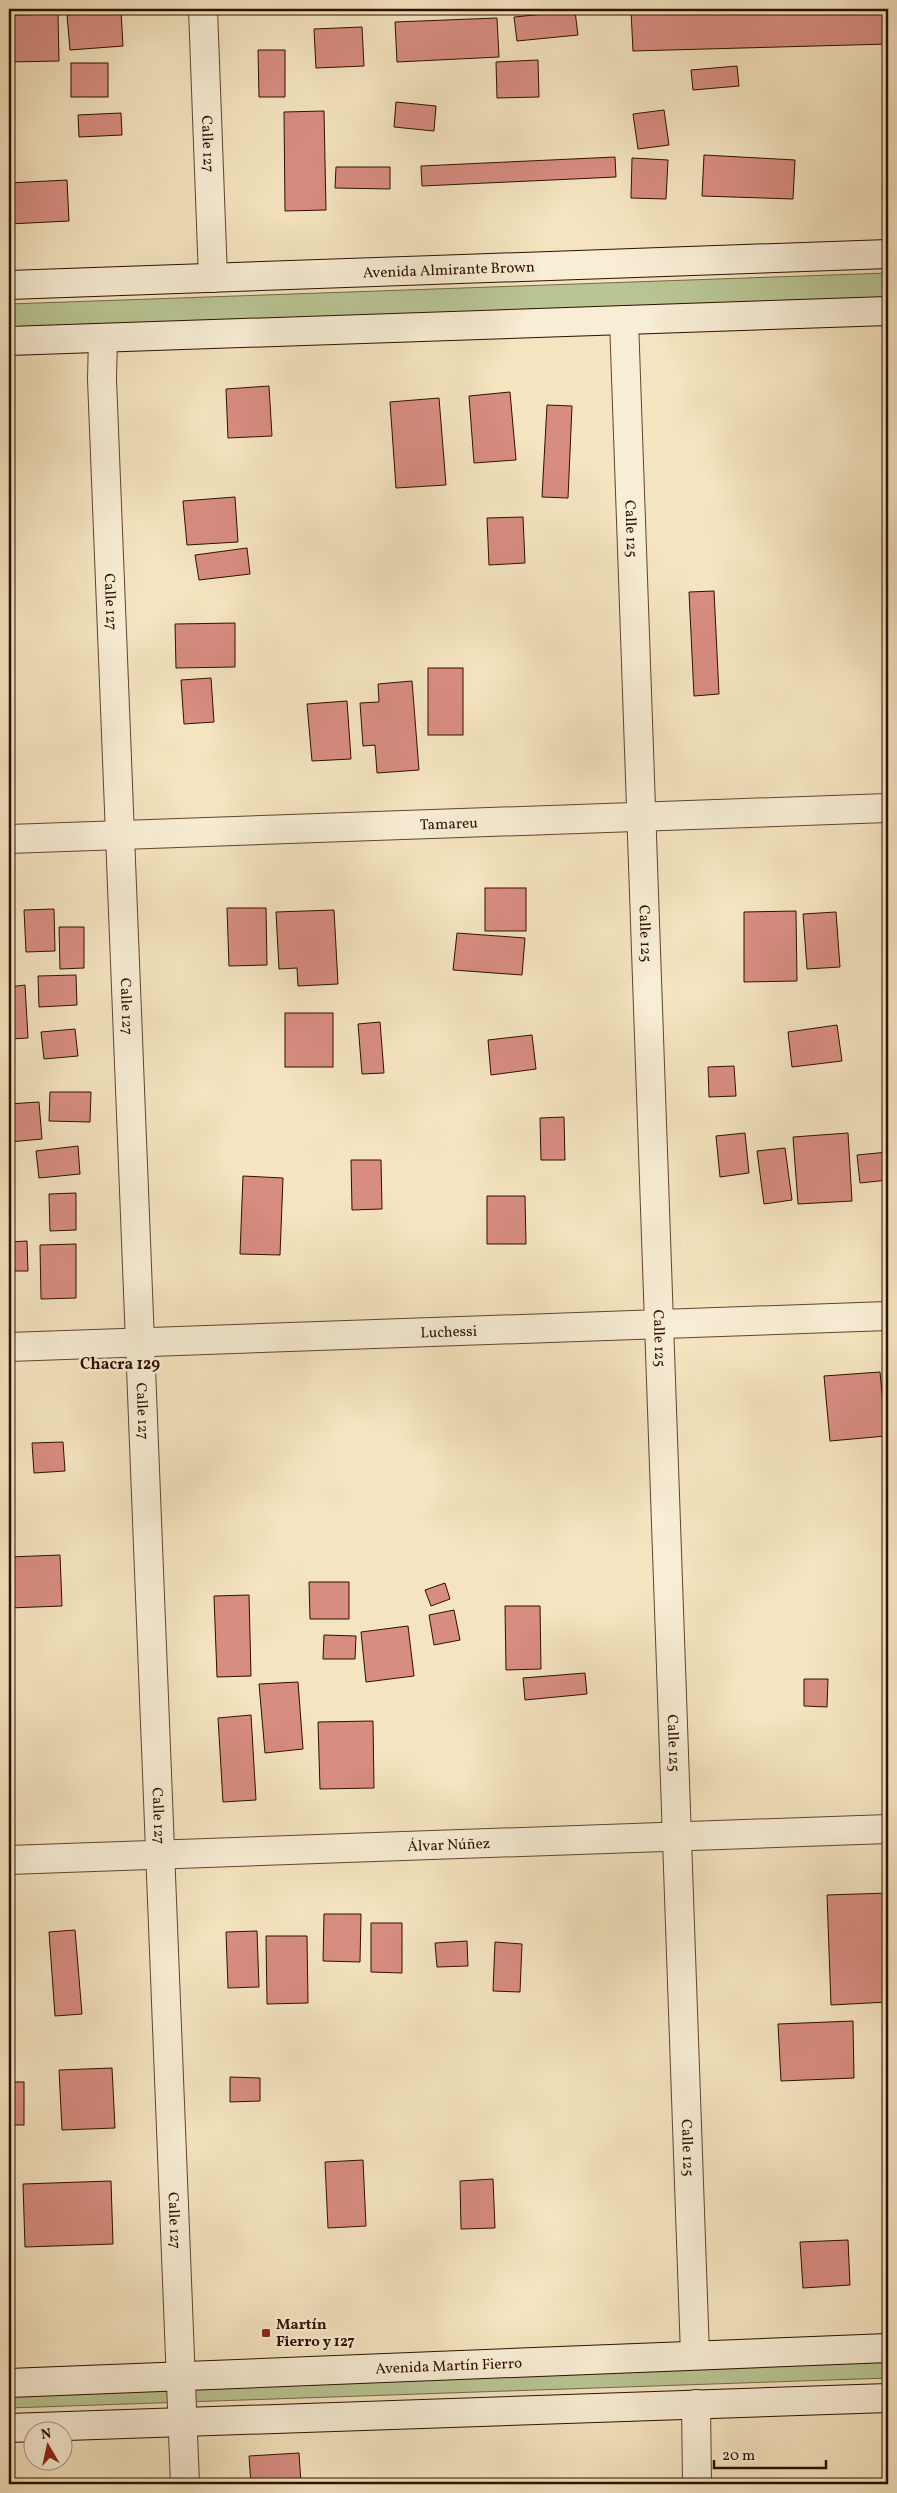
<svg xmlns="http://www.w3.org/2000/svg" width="897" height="2493" font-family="Vollkorn,serif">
	<rect width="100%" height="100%" fill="#f4e4bf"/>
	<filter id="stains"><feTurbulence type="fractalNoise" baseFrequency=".004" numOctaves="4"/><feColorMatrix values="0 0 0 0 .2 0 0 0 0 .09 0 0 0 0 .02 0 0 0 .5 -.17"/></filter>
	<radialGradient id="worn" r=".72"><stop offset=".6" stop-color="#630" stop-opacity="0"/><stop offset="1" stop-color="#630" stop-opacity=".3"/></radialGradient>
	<g fill="#b9c594" stroke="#746a4a">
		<polygon points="888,273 888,297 9,328 9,304"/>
		<polygon points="888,2359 888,2378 9,2408 9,2389"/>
	</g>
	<g fill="#d88d81" stroke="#2e0f00">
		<polygon points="725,9 888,9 888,44 633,51 631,11"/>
		<polygon points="121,11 123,46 70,50 67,15"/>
		<polygon points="575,11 578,35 517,41 514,17"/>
		<polygon points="58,14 59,61 9,62 9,15"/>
		<polygon points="497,18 499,57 397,62 395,22"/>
		<polygon points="362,27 364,66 316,68 314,29"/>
		<polygon points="258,50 285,50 285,97 259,97"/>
		<polygon points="538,60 539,97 497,98 496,62"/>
		<rect x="71" y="63" width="37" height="34"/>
		<polygon points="737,66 739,86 693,90 691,70"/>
		<polygon points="396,102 436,106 434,131 394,127"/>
		<polygon points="664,110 669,145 638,149 633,114"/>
		<polygon points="324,111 326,210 285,211 284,112"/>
		<polygon points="121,113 122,135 79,137 78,115"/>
		<polygon points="704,155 795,160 793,199 702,196"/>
		<polygon points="615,157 616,177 422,186 421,166"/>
		<polygon points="632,158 668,160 666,199 631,198"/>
		<polygon points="336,167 390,167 390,189 335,188"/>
		<polygon points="67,180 69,221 9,224 9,183"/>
		<polygon points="269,386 272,436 228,438 226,389"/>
		<polygon points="510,392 516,460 474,463 469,396"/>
		<polygon points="439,398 446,485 396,488 390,402"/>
		<polygon points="547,405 572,406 568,498 542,497"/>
		<polygon points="235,497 238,542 187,545 183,501"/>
		<polygon points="523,517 525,563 489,565 487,518"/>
		<polygon points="247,548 250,574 199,580 195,555"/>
		<polygon points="714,591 719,694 694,696 689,592"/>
		<polygon points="235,623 235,667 176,668 175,624"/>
		<rect x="428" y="668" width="35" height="67"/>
		<polygon points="211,678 214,722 184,724 181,680"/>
		<polygon points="412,681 419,770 377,773 375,745 363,746 360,703 379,702 378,684"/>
		<polygon points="347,701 351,759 312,761 307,704"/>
		<rect x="485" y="888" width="41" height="43"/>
		<polygon points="227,908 266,908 267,965 229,966"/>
		<polygon points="54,909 55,951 26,952 24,910"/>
		<polygon points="334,910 338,984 298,986 297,968 279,969 276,912"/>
		<polygon points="796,911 797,981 744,982 744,912"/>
		<polygon points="836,912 840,967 807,969 803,914"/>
		<polygon points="59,927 84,927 84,968 60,969"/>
		<polygon points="457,933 525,938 522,975 453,970"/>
		<polygon points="76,975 77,1005 39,1007 38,976"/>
		<polygon points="25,985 28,1038 9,1039 9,987"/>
		<rect x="285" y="1013" width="48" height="54"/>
		<polygon points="380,1022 384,1073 362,1074 358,1024"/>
		<polygon points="837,1025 842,1061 792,1067 788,1032"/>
		<polygon points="75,1029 78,1056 44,1059 41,1032"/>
		<polygon points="532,1035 536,1069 491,1075 488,1040"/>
		<polygon points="734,1066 736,1096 709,1097 708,1067"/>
		<polygon points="50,1092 91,1092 90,1122 49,1121"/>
		<polygon points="39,1102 42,1139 9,1142 9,1104"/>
		<polygon points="564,1117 565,1160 541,1160 540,1118"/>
		<polygon points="745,1133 749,1173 720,1177 716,1136"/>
		<polygon points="848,1133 852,1201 798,1204 793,1137"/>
		<polygon points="78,1146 80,1174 39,1178 36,1151"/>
		<polygon points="785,1148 792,1200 764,1204 757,1151"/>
		<polygon points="888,1152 888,1180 860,1183 857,1155"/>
		<polygon points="351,1160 381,1160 382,1209 352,1210"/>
		<polygon points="243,1176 283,1178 280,1255 240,1254"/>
		<polygon points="76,1193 76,1230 50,1231 49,1194"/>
		<polygon points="487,1196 525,1196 526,1244 487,1244"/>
		<polygon points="27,1241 28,1271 9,1271 9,1242"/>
		<polygon points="76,1244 76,1298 41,1299 40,1245"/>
		<polygon points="880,1372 886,1436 830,1441 824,1376"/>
		<polygon points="63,1442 65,1471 34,1473 32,1443"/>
		<polygon points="60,1555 62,1606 9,1608 9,1557"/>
		<polygon points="309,1582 349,1582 349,1619 310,1619"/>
		<polygon points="445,1583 450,1599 431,1606 425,1590"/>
		<polygon points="249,1595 251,1676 217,1677 214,1596"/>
		<polygon points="505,1606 540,1606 541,1669 506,1670"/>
		<polygon points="454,1610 460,1640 434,1645 429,1615"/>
		<polygon points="408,1626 414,1676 366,1682 361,1632"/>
		<polygon points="324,1635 356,1636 355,1659 323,1659"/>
		<polygon points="585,1673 587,1694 525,1700 523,1678"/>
		<polygon points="804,1679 828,1679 827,1707 804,1706"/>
		<polygon points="298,1682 303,1749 265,1753 259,1684"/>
		<polygon points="251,1715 256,1800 223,1802 218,1718"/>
		<polygon points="373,1721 374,1788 320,1789 318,1722"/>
		<polygon points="888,1893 888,2002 831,2005 827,1895"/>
		<polygon points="324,1914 361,1914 360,1962 323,1961"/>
		<polygon points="371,1923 402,1923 402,1973 371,1972"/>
		<polygon points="75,1930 82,2014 55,2016 49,1932"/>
		<polygon points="257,1931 259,1987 228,1988 226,1932"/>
		<polygon points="266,1936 307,1936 308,2003 267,2004"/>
		<polygon points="467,1941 468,1966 437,1967 435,1943"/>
		<polygon points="495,1942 522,1944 520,1992 493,1991"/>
		<polygon points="853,2021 854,2078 781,2081 778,2024"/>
		<polygon points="112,2068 115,2128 62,2130 59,2070"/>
		<polygon points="230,2077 260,2078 260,2101 230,2102"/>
		<rect x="9" y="2082" width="15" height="43"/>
		<polygon points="363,2160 366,2226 328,2228 325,2162"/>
		<polygon points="493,2179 495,2228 461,2229 460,2181"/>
		<polygon points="111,2181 113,2244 25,2247 23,2184"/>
		<polygon points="848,2240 850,2285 803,2288 800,2242"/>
		<polygon points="299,2453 301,2484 251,2484 249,2456"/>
		<rect x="885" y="2473" width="3" height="11"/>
	</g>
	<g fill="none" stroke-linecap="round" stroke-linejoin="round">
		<g stroke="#604430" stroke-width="30">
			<g id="street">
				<path id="s1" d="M203 9 213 278"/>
				<path id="s2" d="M624 320 695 2355"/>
				<path id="s3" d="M103 338 102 379 185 2484"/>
				<path id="s4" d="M9 839 888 808"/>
				<path id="s5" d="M9 1347 888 1316"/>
				<path id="s6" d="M9 1860 888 1829"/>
				<polyline points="696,2404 697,2484"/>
			</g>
		</g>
		<g stroke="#2e0f00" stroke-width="30">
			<g id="secondary">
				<path id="s7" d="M9 285 888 254"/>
				<polyline points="9,341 888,311"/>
				<path id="s8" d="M9 2383 888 2348"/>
				<polyline points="9,2428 888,2398"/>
			</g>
		</g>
		<use href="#street" stroke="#f8edd5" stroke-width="28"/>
		<use href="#secondary" stroke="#f8edd5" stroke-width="28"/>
	</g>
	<rect fill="#8f2418" stroke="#f8edd5" stroke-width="2" x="261" y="2328" width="10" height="10" rx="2.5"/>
	<g text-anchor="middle" stroke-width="5" stroke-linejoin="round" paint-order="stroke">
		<g font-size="15" fill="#2e0f00" stroke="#f8edd5">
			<text dy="5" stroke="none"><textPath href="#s1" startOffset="135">Calle 127</textPath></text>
			<text dy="5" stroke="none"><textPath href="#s7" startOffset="440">Avenida Almirante Brown</textPath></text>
			<text dy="5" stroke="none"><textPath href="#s2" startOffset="209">Calle 125</textPath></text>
			<text dy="5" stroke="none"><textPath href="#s3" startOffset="264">Calle 127</textPath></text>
			<text dy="5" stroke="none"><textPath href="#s4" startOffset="440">Tamareu</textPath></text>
			<text dy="5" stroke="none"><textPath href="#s2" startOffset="614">Calle 125</textPath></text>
			<text dy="5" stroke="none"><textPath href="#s3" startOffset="669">Calle 127</textPath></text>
			<text dy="5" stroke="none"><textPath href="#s5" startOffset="440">Luchessi</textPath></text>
			<text dy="5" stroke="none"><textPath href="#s2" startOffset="1019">Calle 125</textPath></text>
			<text dy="5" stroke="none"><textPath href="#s3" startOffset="1074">Calle 127</textPath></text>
			<text dy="5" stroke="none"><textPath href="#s2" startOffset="1424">Calle 125</textPath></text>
			<text dy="5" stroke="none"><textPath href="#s3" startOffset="1479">Calle 127</textPath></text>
			<text dy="5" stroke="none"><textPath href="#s6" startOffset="440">Álvar Núñez</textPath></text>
			<text dy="5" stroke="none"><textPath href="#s2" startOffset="1829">Calle 125</textPath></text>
			<text dy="5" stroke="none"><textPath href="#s3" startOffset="1884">Calle 127</textPath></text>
			<text dy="5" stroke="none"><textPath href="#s8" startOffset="440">Avenida Martín Fierro</textPath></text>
		</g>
		<g font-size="15" font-weight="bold" fill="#2e0f00" stroke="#f8edd5" text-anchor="start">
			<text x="276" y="2329">Martín<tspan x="276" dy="17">Fierro y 127</tspan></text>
		</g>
		<g font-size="16" font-weight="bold" fill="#2e0f00" stroke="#f8edd5">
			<text x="120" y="1369">Chacra 129</text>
		</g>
	</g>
	<rect width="897" height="2493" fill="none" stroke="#f4e4bf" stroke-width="30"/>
	<rect x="10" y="10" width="877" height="2473" fill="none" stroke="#2e0f00" stroke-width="2.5"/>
	<rect x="15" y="15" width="867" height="2463" fill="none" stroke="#2e0f00"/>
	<g transform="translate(48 2446) rotate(351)"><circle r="24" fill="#f8edd5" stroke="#a79480"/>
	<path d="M0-4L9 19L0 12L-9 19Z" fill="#8f2418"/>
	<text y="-8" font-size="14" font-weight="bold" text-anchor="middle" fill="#2e0f00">N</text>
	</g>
	<path d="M714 2460v8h112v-8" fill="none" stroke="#2e0f00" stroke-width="2.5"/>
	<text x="722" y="2460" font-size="15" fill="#2e0f00" stroke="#f8edd5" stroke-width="4" paint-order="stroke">20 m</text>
	<rect width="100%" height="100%" filter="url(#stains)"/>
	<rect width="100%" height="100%" fill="url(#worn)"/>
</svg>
